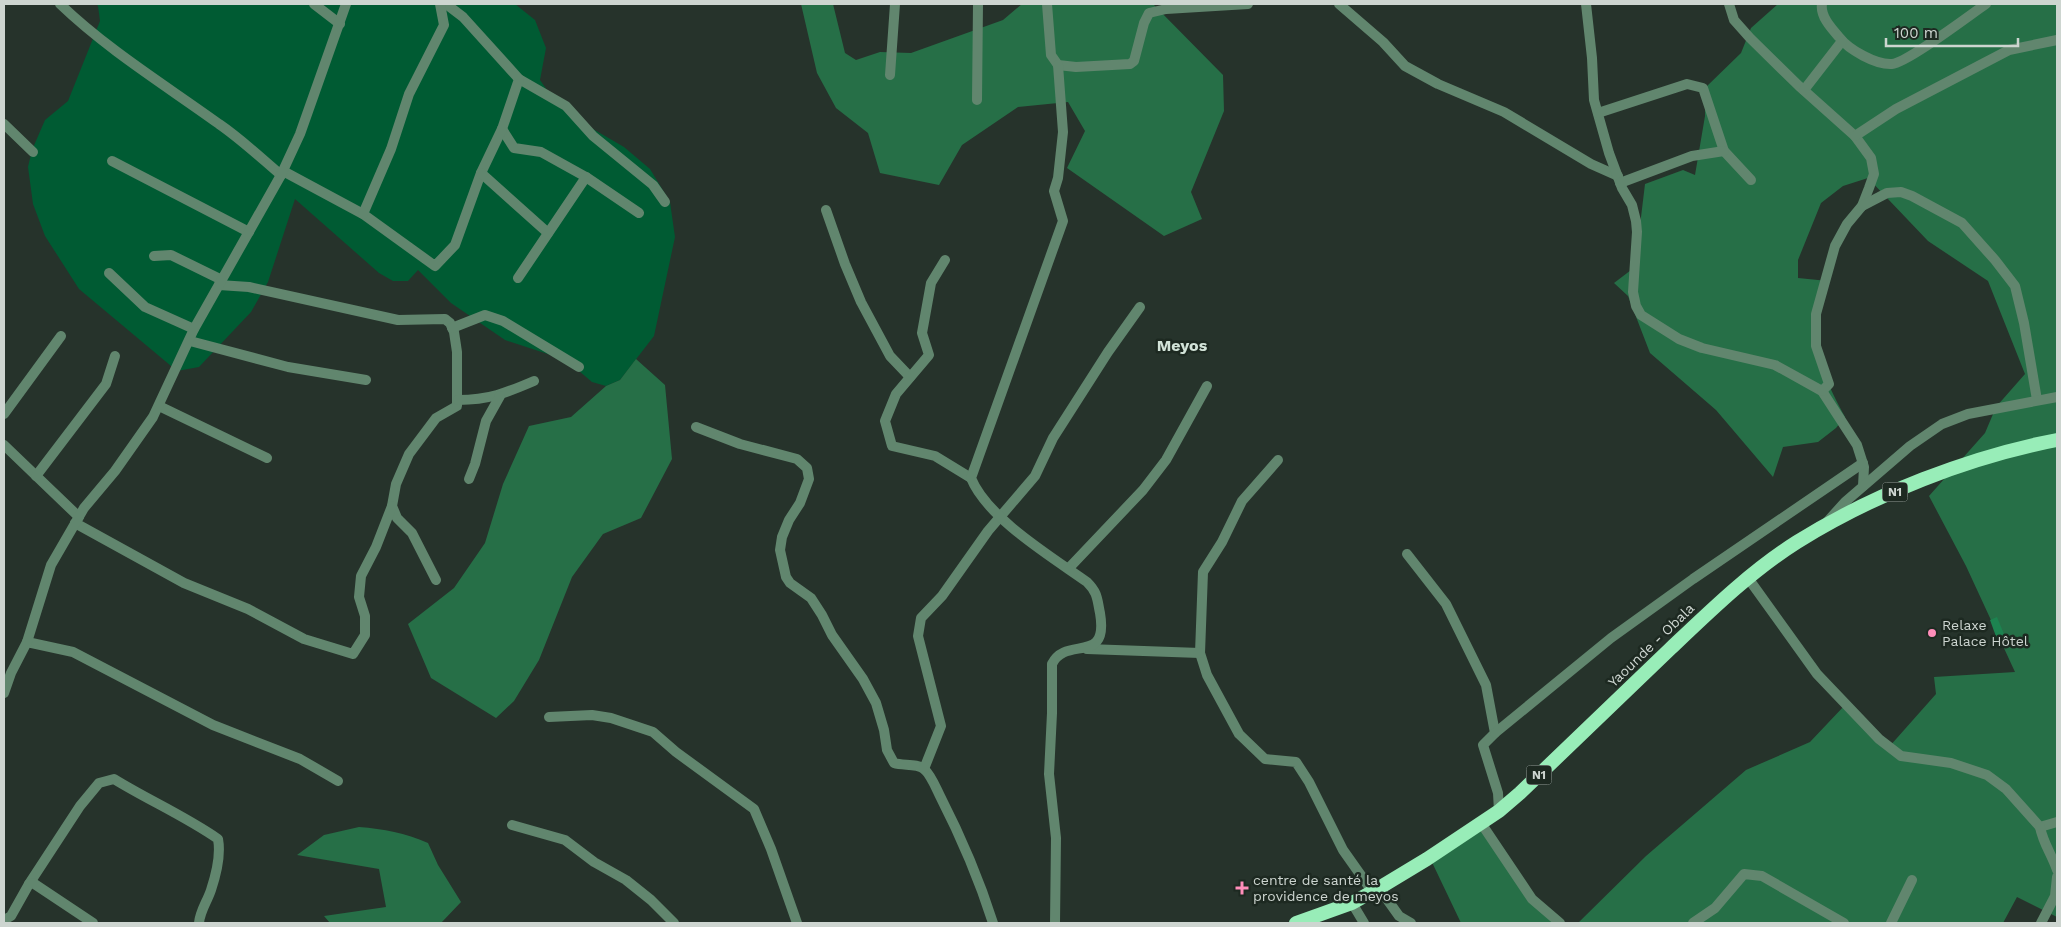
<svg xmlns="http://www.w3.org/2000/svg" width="2061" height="927" font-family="'Work Sans',sans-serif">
	<rect width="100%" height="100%" fill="#26332b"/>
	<polygon fill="#005b33" points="96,4 515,4 535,20 546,48 540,80 549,93 574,118 624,147 650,169 670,202 675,237 654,336 620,380 606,386 592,382 566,360 505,340 451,303 418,270 408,281 393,281 379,273 295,199 268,282 251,312 199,367 177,371 79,289 45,236 33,204 28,167 32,150 45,120 68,101 100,21 98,6"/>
	<g fill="#266f47">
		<polygon points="801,4 833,4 845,53 856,60 880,52 911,53 1003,20 1022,4 1153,4 1223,75 1224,111 1191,192 1202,219 1164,236 1067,168 1085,131 1068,102 1018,107 962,145 939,185 880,173 868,133 836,108 817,73"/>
		<path d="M1778 4H2057V917L2017 897 2003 923H1578L1646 856 1746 770 1810 742 1845 705 1889 747 1936 694 1934 677 2015 672 1966 566 1929 496 1985 433 1996 407 2025 374 1988 281 1928 241 1868 178 1843 186 1821 203 1798 260V278L1828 281C1825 290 1820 300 1818 310 1809 347 1828 386 1845 417L1836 428 1818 442 1783 447 1773 477 1716 410 1650 353 1628 296 1614 283 1635 267 1645 184 1683 170 1695 175 1705 116V88L1741 53 1751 28Z"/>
		<polygon points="636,359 665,385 672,459 641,518 603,534 572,577 539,660 514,701 496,718 431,678 408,624 454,588 485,543 503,484 529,426 571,417 606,386 620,380"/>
		<polygon points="1478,825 1532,899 1563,923 1461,923 1429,856"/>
		<path d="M359 827C384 829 405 833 428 843L438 865 461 902 441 923H330L324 916 386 907 379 869 297 855 324 835Z"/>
	</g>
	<polygon fill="#1d8350" points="1997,617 2006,639 1998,642 1990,620"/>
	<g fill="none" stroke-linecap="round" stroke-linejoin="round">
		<g stroke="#61866e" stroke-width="10">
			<path d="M60 4C108 50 165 85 219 124 241 139 261 158 281 175"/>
			<polyline points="314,4 340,24"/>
			<polyline points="1047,4 1051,55 1058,65 1076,67 1130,64 1134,61 1144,23 1149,13 1166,9 1248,4"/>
			<polyline points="1339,4 1383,42 1405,66 1438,84 1504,112 1591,164 1618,176"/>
			<polyline points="1586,4 1592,58 1594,100 1609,153 1622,188 1632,205 1636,221 1637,232 1633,292 1636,306 1641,315 1679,339 1702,348 1775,365 1822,391 1857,445 1864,467 1863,486"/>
			<polyline points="1729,4 1734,20 1750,38 1799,86 1855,136 1871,158 1874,174 1869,188 1862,206 1847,224 1835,246 1816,314 1816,346 1829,384 1822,391"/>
			<path d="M1822 4C1820 16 1831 28 1839 37 1849 50 1876 65 1892 64 1907 63 1970 15 1986 4"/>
			<polyline points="890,75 895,4"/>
			<polyline points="519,79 566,106 593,136 653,185 665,202"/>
			<polyline points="1804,90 1842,41"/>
			<polyline points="977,100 978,4"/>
			<polyline points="1598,113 1687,84 1703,88 1724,151 1751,180"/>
			<polyline points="4,124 33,152"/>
			<polyline points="502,129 514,148 541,152 586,177 639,213"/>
			<polyline points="1855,136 1896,109 2009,50 2057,40"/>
			<polyline points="112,161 249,232"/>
			<polyline points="283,171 363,214 435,266 455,245 481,173 502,129 519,79 463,17 446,4"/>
			<polyline points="481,173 548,233"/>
			<polyline points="1620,183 1692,156 1724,151"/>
			<polyline points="1862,206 1887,193 1901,192 1912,196 1962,223 1995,260 2015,286 2024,323 2037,400"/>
			<polyline points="826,210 845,264 861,302 890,356 910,377"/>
			<polyline points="363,214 391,149 409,94 444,25 440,4"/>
			<polyline points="154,256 171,255 222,280"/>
			<polyline points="945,260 931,283 922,333 929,355 896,394 885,421 892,446 935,456 971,478"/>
			<polyline points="109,273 145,307 194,329"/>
			<polyline points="518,278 586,177"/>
			<polyline points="219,285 249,287 398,320 445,319 450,323 454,332 457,352 457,406 436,418 409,454 396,484 392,506 397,518 412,533 436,580"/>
			<polyline points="452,328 485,315 503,321 579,367"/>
			<polyline points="190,341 288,367 366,380"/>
			<path d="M458 400C489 400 506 393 534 381"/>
			<polyline points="159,406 267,458"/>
			<polyline points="4,414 61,336"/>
			<path d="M696 427 740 444 797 459 807 468 809 479 800 503 789 520 782 537 780 550 786 577 790 583 811 598 822 615 832 635 863 679 876 703 884 730 887 750 894 763C903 766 917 763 924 769 931 775 936 788 940 796 961 837 979 879 993 923"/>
			<polyline points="4,445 79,517"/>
			<polyline points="1278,460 1242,501 1222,542 1203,572 1200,653 1207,675 1239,734 1265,759 1296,762 1309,782 1343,850 1372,891"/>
			<polyline points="36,476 106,384 115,356"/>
			<polyline points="469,479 475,464 486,421 500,396"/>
			<polyline points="1827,522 1845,502 1910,446 1942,424 1968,414 2057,397"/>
			<polyline points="75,523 184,583 248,609 304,639 353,654 365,635 365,616 359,597 361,576 376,547 392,506"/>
			<polyline points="1407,554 1446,604 1486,685 1495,733 1483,745 1498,793 1499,811"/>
			<polyline points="1069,568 1143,490 1166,460 1207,386"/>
			<polyline points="1748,578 1817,674 1879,739 1901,756 1951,763 1987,775 2006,789 2040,827 2057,822"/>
			<polyline points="27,642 73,652 213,725 300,759 338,781"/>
			<polyline points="1087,649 1200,653"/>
			<polyline points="4,693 11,673 27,642 51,565 84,508 115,471 153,417 194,329 281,175 300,134 346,4"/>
			<polyline points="549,717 592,715 611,718 653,732 676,752 754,809 771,849 797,923"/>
			<polyline points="1495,733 1611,638 1693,579 1863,463"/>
			<polyline points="924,769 941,726 918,636 921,618 942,596 988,531 1035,476 1053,438 1108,352 1140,307"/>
			<polyline points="1481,823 1532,899 1560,923"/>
			<polyline points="512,825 565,840 594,862 626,880 651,900 674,923"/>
			<path d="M2040 827C2043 843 2052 855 2057 870"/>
			<path d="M29 884 80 806 99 783 114 779C148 800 185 816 218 839 221 855 216 875 211 890 207 902 200 911 199 923"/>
			<polyline points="1379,888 1399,916 1411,923"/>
			<polyline points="1352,903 1364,923"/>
			<polyline points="4,920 11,916 29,884 33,883 93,923"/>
			<path d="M1055 923 1056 838 1049 774 1052 713V664C1066 635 1109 666 1100 613 1097 599 1098 593 1087 582 1052 557 987 518 971 478L1063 221 1054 191 1058 178 1063 132 1058 65"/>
			<polyline points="1693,923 1715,908 1744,874 1762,876 1844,923"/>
			<polyline points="1891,923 1912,880"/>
			<polyline points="2041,923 2055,896 2057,877"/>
		</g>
		<path stroke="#98edb8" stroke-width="14" d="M1296 923 1352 903 1379 888 1427 859 1499 811 1520 793C1570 745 1620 697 1670 649 1710 611 1751 571 1797 542 1874 494 1969 457 2057 440"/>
	</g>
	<g fill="#ff8eba" stroke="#1d2921" stroke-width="2">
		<circle cx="1932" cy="633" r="5"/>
		<path d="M1239.5 880.5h5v5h5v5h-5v5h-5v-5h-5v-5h5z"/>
	</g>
	<g text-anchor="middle" stroke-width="5" stroke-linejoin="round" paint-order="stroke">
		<g fill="#1d2921" stroke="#98a19c" stroke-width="1">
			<rect x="1882.5" y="482.5" width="25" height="19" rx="4"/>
			<rect x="1526.5" y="765.5" width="25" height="19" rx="4"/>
		</g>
		<g font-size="12" font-weight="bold" fill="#cdd5d0">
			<text x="1895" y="496">N1</text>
			<text x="1539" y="779">N1</text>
		</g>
		<g font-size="14" fill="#cdd5d0" stroke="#1d2921" text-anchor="start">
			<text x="1942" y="630">Relaxe<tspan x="1942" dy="16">Palace Hôtel</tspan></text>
			<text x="1253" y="885">centre de santé la<tspan x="1253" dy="16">providence de meyos</tspan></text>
		</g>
		<g font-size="14" fill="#cdd5d0" stroke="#1d2921">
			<text transform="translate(1651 645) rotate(-44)" y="5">Yaounde - Obala</text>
		</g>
		<g font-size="16" font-weight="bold" fill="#d2e3d8" stroke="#1d2921">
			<text x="1182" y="351">Meyos</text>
		</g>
	</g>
	<rect width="2061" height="927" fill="none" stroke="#cdd5d0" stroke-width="10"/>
	<path d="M1886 38v8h132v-8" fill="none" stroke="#cdd5d0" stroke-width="2.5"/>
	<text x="1894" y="38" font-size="15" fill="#cdd5d0" stroke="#1d2921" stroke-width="4" paint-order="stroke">100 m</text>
</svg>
